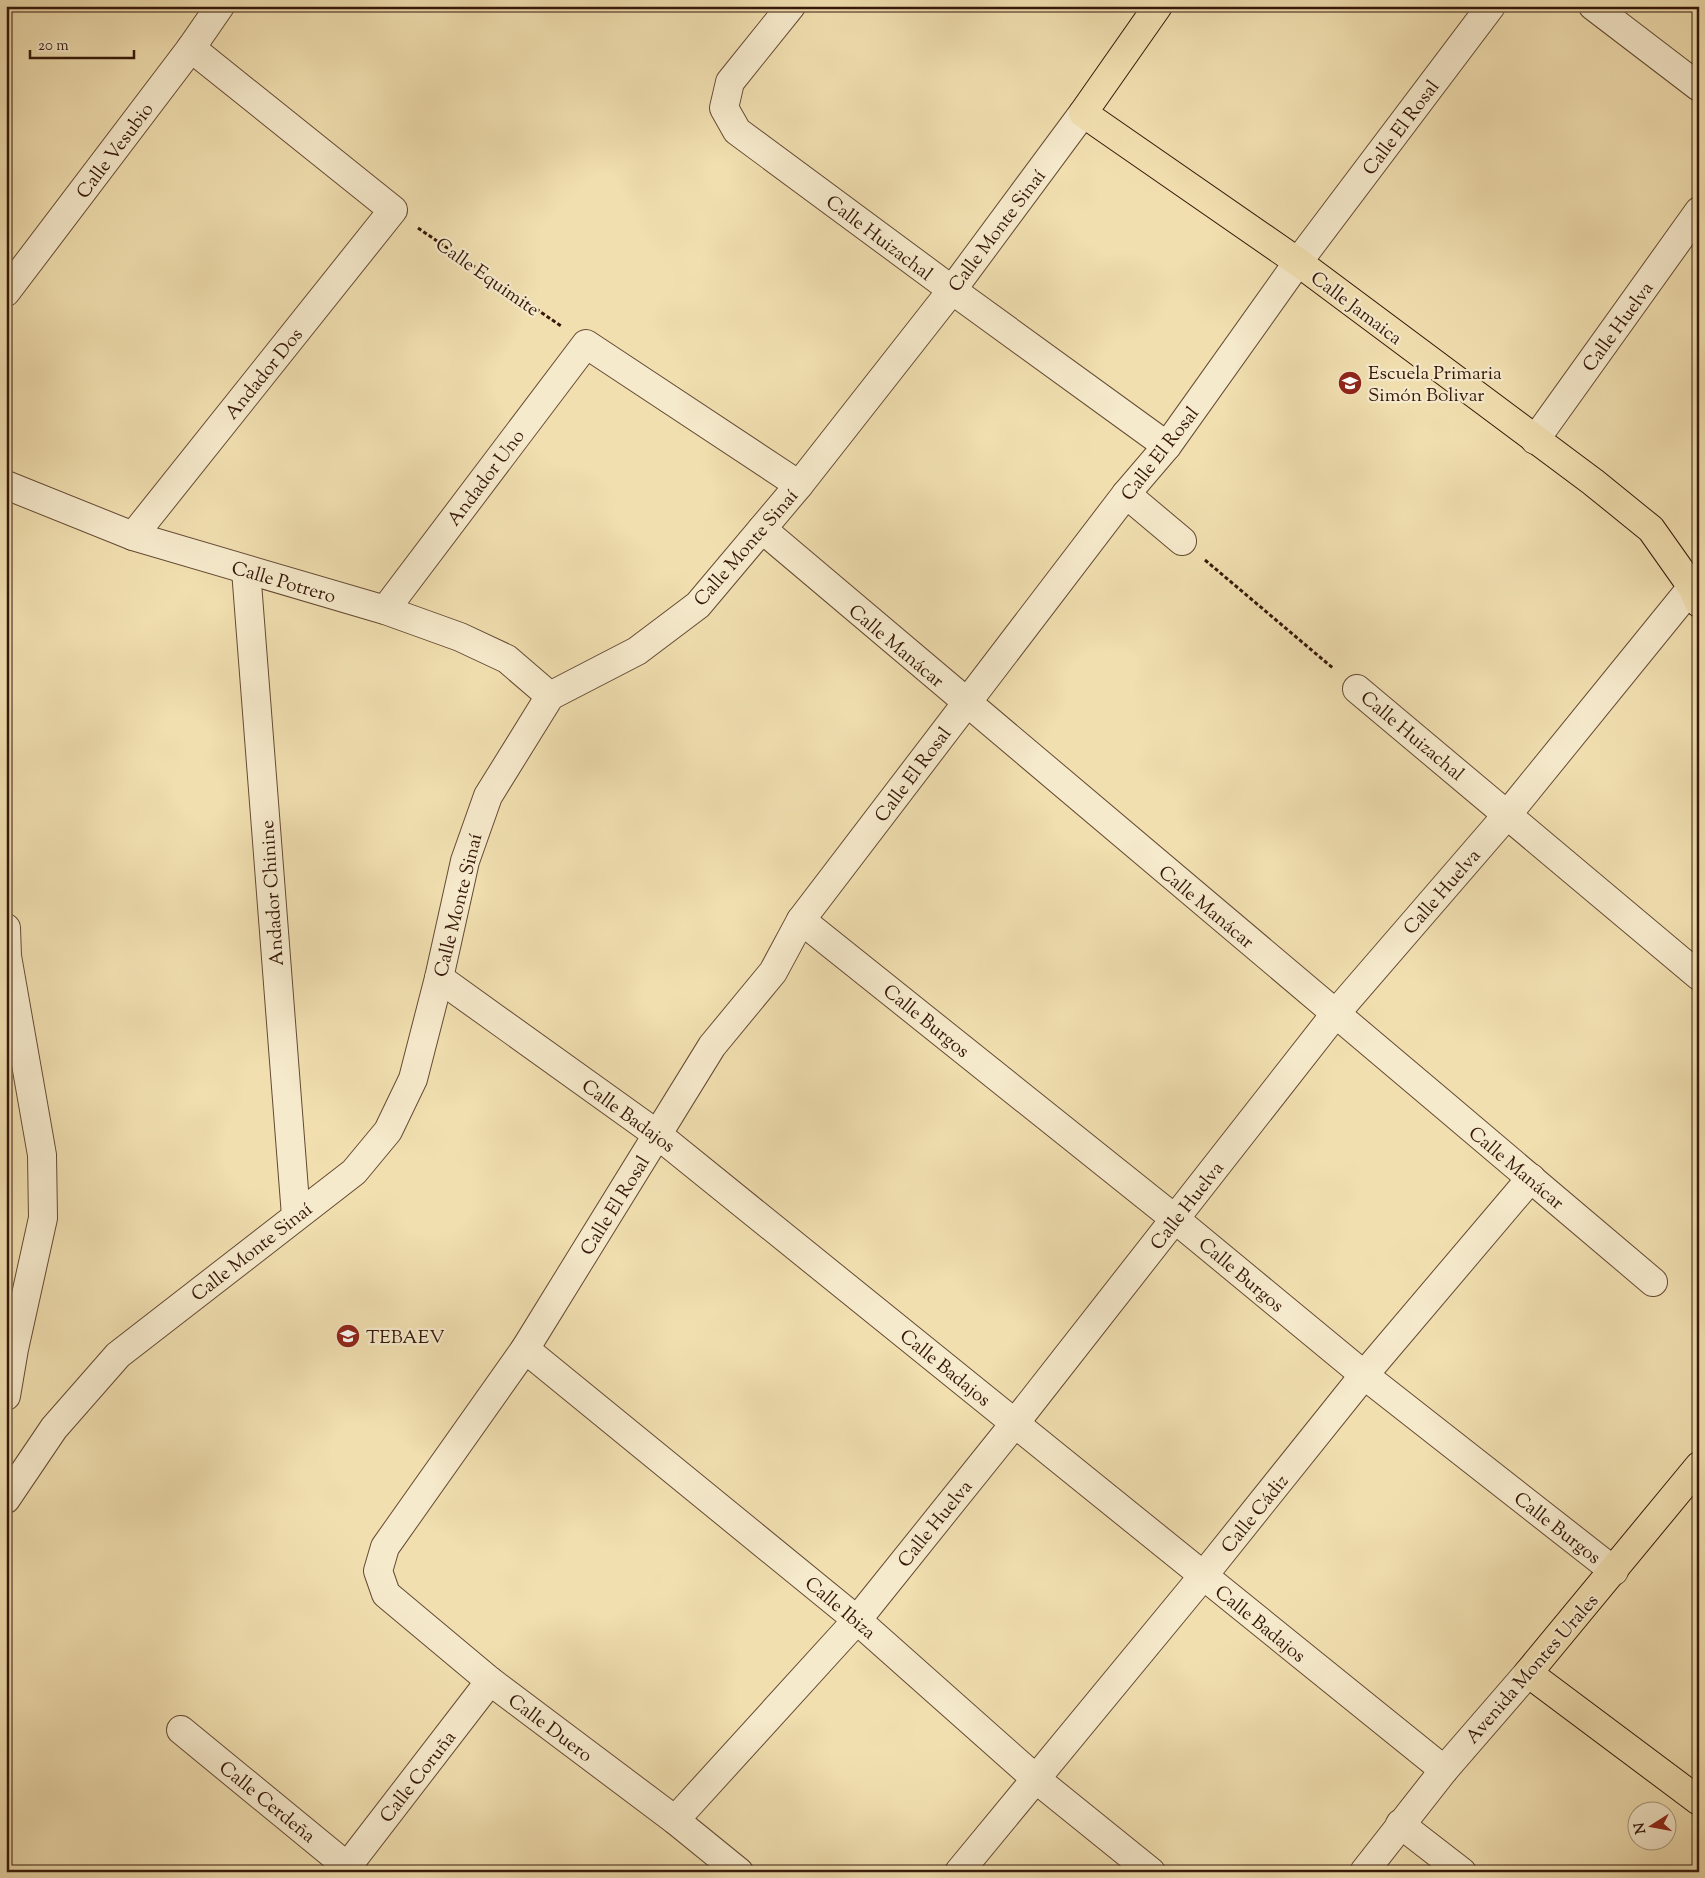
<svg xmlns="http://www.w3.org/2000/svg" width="1705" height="1878" font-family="'Sorts Mill Goudy',serif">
	<rect width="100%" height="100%" fill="#f1dfb0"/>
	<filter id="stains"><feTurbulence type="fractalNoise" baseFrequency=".004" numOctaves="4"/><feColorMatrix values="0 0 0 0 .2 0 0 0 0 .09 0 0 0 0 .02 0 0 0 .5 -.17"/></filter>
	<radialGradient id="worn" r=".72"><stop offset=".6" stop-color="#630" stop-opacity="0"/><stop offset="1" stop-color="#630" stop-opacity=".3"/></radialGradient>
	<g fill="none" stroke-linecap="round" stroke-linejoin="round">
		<g stroke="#654a34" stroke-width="30">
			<g id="minor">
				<polyline points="791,6 730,82 724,108 737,131 952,290 1167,446"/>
				<polyline points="1593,6 1699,87"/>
				<polyline points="6,292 191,48 220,6"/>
				<polyline points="1535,440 1699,211"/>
				<polyline points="6,485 133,536 385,610 460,637 507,659 550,696"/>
				<polyline points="1126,494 1182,541"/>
				<path d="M762 529C1058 782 1357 1030 1653 1282"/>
				<polyline points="133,536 393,210 191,48"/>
				<polyline points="246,570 296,1216"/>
				<polyline points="385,610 586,344 799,485"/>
				<polyline points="1357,689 1699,976"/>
				<polyline points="801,920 1175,1219 1364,1375 1614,1571"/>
				<polyline points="6,928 7,956 42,1155 43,1218 14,1349 6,1396"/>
				<polyline points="439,978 658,1135 1444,1770"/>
				<polyline points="525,1349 857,1620 1036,1779 1151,1872"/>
				<polyline points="6,1499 54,1428 118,1355 354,1172 388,1131 413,1079 439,978 465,861 488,796 550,696 637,651 698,605 799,485 952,290 1083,113"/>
				<polyline points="181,1730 354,1872"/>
				<polyline points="675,1820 857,1620 1015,1423 1336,1013 1507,815 1692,587"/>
				<polyline points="1400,1824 1462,1872"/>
				<polyline points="343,1872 490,1681"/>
				<polyline points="739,1872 675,1820 490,1681 386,1594 378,1571 385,1547 525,1349 712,1046 773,972 801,920 1126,494 1167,446 1298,262 1491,6"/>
				<polyline points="959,1872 1203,1576 1364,1375 1531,1178"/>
				<polyline points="1364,1872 1444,1770 1528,1673"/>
			</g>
		</g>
		<g stroke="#36180a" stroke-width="30">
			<g id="major">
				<polyline points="1158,6 1083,113 1298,262 1593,482 1651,529 1692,587 1699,603"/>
				<polyline points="1699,1466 1528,1673 1699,1801"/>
			</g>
		</g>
		<g stroke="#36180a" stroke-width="3" stroke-dasharray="4 2.5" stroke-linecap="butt">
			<polyline points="418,228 561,326"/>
			<polyline points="1205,560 1334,669"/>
		</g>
		<use href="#minor" stroke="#f6eacc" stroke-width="28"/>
		<use href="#major" stroke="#f1dfb0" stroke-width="28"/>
	</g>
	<defs>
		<g id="school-disc" transform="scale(1.25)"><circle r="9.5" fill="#8f2418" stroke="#f6eacc"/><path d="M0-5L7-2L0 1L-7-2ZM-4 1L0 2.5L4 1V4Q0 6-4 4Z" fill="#fff"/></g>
	</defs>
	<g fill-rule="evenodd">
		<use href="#school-disc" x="1350" y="383"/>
		<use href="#school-disc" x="348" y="1336"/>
	</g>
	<g text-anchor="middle" stroke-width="4.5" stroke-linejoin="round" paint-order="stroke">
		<g font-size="19" fill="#36180a" stroke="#f6eacc">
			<text transform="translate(1400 127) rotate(-53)" y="7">Calle El Rosal</text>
			<text transform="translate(114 150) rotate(-53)" y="7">Calle Vesubio</text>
			<text transform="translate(996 230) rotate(-53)" y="7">Calle Monte Sinaí</text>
			<text transform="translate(880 237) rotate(37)" y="7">Calle Huizachal</text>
			<text transform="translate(488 276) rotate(35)" y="7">Calle Equimite</text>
			<text transform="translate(1357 307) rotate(37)" y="7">Calle Jamaica</text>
			<text transform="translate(1617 326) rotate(-54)" y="7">Calle Huelva</text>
			<text transform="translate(263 373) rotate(-51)" y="7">Andador Dos</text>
			<text transform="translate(1159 453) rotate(-52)" y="7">Calle El Rosal</text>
			<text transform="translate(485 477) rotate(-53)" y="7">Andador Uno</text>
			<text transform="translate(745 547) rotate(-49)" y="7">Calle Monte Sinaí</text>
			<text transform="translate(284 581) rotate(16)" y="7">Calle Potrero</text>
			<text transform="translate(897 645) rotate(40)" y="7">Calle Manácar</text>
			<text transform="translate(1413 735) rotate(40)" y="7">Calle Huizachal</text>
			<text transform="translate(912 774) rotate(-53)" y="7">Calle El Rosal</text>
			<text transform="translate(1441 891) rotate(-49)" y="7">Calle Huelva</text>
			<text transform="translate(271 893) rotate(-94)" y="7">Andador Chinine</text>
			<text transform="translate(457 905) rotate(-76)" y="7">Calle Monte Sinaí</text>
			<text transform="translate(1207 906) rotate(40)" y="7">Calle Manácar</text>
			<text transform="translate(927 1020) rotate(39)" y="7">Calle Burgos</text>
			<text transform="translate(629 1115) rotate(36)" y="7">Calle Badajos</text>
			<text transform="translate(1517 1167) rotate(40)" y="7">Calle Manácar</text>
			<text transform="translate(614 1205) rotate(-58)" y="7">Calle El Rosal</text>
			<text transform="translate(1186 1205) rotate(-52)" y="7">Calle Huelva</text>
			<text transform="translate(251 1251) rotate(-38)" y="7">Calle Monte Sinaí</text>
			<text transform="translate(1242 1274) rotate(40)" y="7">Calle Burgos</text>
			<text transform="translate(946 1367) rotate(39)" y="7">Calle Badajos</text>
			<text transform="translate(1254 1513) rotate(-51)" y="7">Calle Cádiz</text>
			<text transform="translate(934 1523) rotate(-51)" y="7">Calle Huelva</text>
			<text transform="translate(1558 1527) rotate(38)" y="7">Calle Burgos</text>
			<text transform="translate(841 1607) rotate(40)" y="7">Calle Ibiza</text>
			<text transform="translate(1261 1623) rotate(39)" y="7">Calle Badajos</text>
			<text transform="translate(1531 1668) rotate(-49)" y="7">Avenida Montes Urales</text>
			<text transform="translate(551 1727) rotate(37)" y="7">Calle Duero</text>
			<text transform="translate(417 1776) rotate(-52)" y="7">Calle Coruña</text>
			<text transform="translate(268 1801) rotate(39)" y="7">Calle Cerdeña</text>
		</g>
		<g font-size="19" fill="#36180a" stroke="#f6eacc" text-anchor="start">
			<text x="1368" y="379">Escuela Primaria<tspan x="1368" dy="22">Simón Bolivar</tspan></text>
			<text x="366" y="1343">TEBAEV</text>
		</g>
	</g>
	<rect width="1705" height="1878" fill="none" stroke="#f1dfb0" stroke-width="25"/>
	<rect x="8" y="8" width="1690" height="1863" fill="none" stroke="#36180a" stroke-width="2.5"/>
	<rect x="12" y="12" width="1680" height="1853" fill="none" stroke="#36180a"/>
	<g transform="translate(1652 1826) rotate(259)"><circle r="24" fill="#f6eacc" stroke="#a9967e"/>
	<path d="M0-4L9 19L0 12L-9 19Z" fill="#8f2418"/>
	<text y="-8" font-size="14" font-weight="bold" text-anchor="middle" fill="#36180a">N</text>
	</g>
	<path d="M30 50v8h104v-8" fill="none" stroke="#36180a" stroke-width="2.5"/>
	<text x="38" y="50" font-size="15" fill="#36180a" stroke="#f6eacc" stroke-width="4" paint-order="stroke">20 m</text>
	<rect width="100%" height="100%" filter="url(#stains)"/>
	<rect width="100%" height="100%" fill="url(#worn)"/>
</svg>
